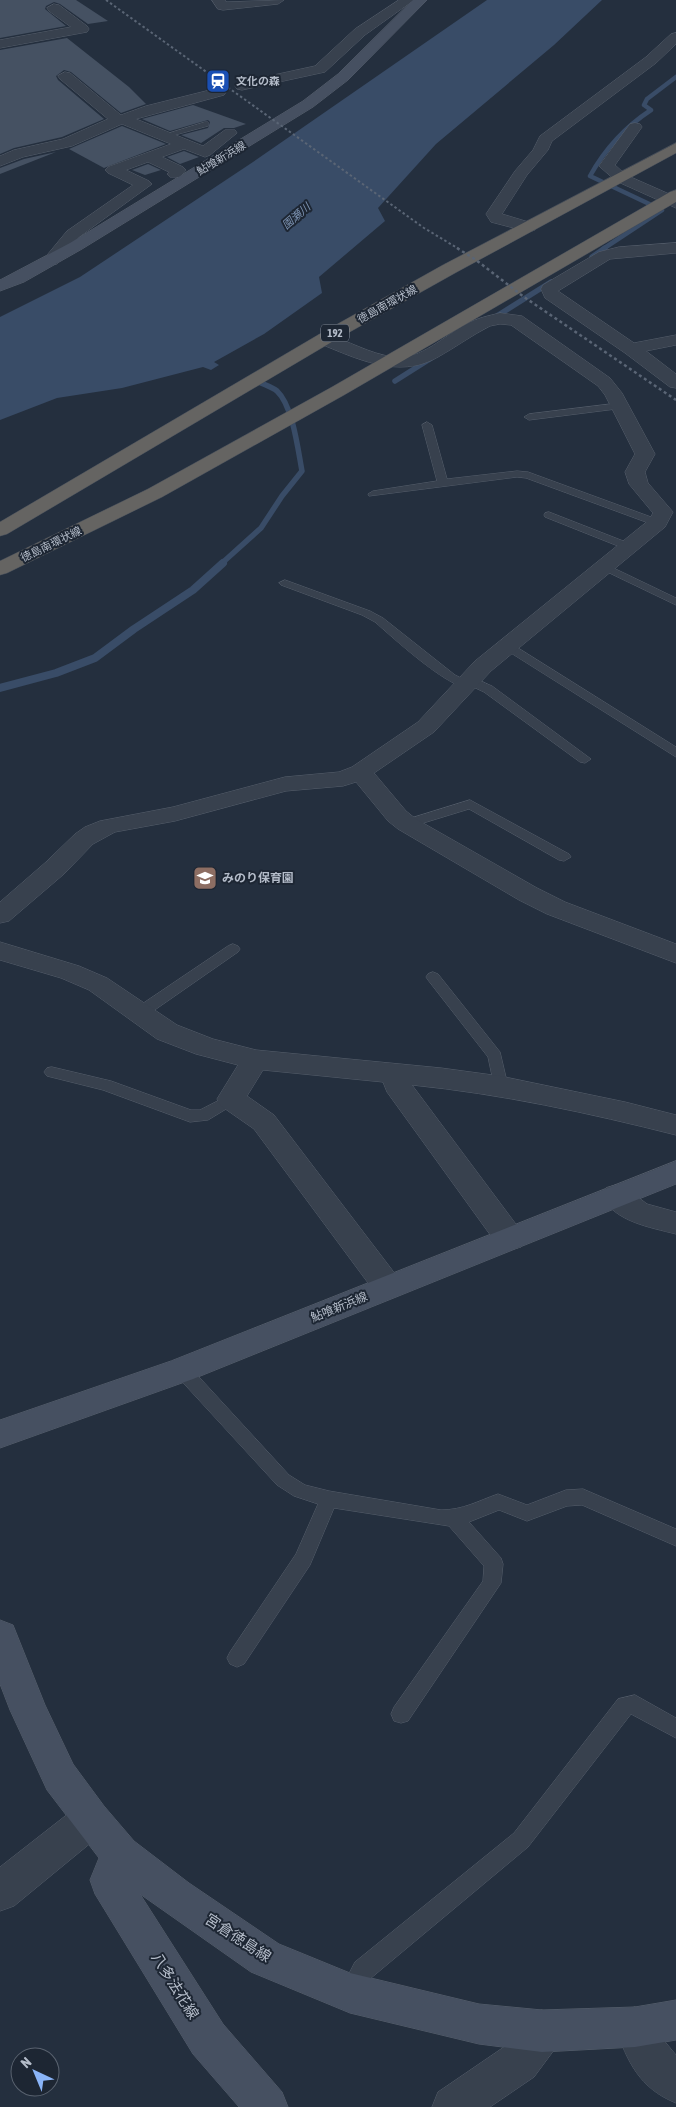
<svg xmlns="http://www.w3.org/2000/svg" width="676" height="2107" font-family="'Asap Condensed','Noto Sans JP',sans-serif">
	<rect width="100%" height="100%" fill="#242f3e"/>
	<polygon fill="#394c67" points="487,0 602,0 554,45 436,144 378,208 385,221 319,277 322,293 264,334 214,362 219,365 211,370 203,367 122,388 57,398 0,420 0,317 80,277 253,162"/>
	<g fill="none" stroke-linecap="round" stroke-linejoin="round">
		<path stroke="#394c67" stroke-width="4.5" d="M603 249 662 210 590 176C605 149 625 127 651 110L644 105 647 99 676 77"/>
		<g stroke="#394c67" stroke-width="5.5">
			<polyline points="592,257 605,248"/>
			<polyline points="492,319 551,282"/>
			<polyline points="395,381 433,357"/>
			<path d="M221 564 261 528 282 496 302 471C298 450 293 406 277 391 272 387 265 385 259 382"/>
		</g>
		<polyline stroke="#394c67" stroke-width="8" points="0,688 56,673 95,658 134,629 193,590 223,563"/>
	</g>
	<g fill="#455162">
		<polygon points="0,0 76,0 108,21 88,24 60,4 54,2 46,6 45,9 66,26 0,38"/>
		<polygon points="67,38 129,87 146,104 121,113 71,72 64,70 56,76 58,80 104,119 62,137 14,148 0,154 0,50"/>
		<polygon points="193,105 246,124 234,128 224,128 201,143 181,135 208,128 210,122 208,120 170,131 142,119"/>
		<polygon points="122,126 166,144 104,168 69,149"/>
		<polygon points="184,151 199,157 180,164 167,157"/>
		<polygon points="56,152 0,174 0,168 24,159"/>
		<polygon points="148,164 161,170 145,175 132,170"/>
	</g>
	<g fill="none" stroke-linecap="round" stroke-linejoin="round">
		<g stroke="#565f6c" stroke-width="1">
			<g id="service">
				<polygon points="205,122 208,122 208,126 164,138 160,136"/>
				<polygon points="620,403 625,406 624,408 529,420 524,417 529,414"/>
				<polygon points="427,422 432,425 447,479 517,471 528,472 662,521 663,523 658,526 654,525 526,478 517,477 369,496 368,494 373,491 437,481 422,425"/>
				<polygon points="549,512 631,544 633,546 627,549 623,548 545,517 544,515 545,513"/>
				<polygon points="603,563 676,598 676,605 599,568 597,566"/>
				<path d="M285 580 370 611 383 618 455 675 465 680C473 675 484 683 492 686L591 759 585 763 580 762 484 692 471 686C456 696 390 635 375 622L362 615 281 585 279 583Z"/>
				<polygon points="507,641 676,747 676,757 503,648 501,645 503,642"/>
				<polygon points="470,800 569,854 571,857 564,861 559,860 469,809 407,828 400,824 402,821"/>
				<polygon points="233,944 238,946 240,949 238,952 146,1016 136,1016 134,1012 136,1008 228,946"/>
				<polygon points="433,972 438,974 500,1052 508,1086 505,1090 500,1091 495,1090 488,1057 428,980 426,977 428,974"/>
				<polygon points="52,1067 111,1081 191,1110 200,1110 231,1094 236,1095 239,1099 236,1103 208,1120 190,1122 103,1090 47,1076 44,1072 47,1068"/>
				<path d="M182 1363 188 1365 289 1475 305 1485 329 1491 441 1510C463 1510 478 1501 498 1494L527 1505 566 1490 583 1489 676 1529V1546L582 1505 567 1506 527 1521 499 1510 469 1522 501 1558 503 1564 501 1583 408 1721 401 1723 394 1721 391 1714 394 1707 483 1581 484 1566 449 1526 334 1508 310 1565 244 1664 237 1667 230 1664 227 1658 230 1652 296 1554 318 1504 294 1496 277 1485 176 1375 173 1370 176 1365Z"/>
				<polygon points="635,1695 676,1718 676,1738 631,1714 528,1847 371,1978 358,2001 350,2004 342,2001 339,1993 355,1962 514,1833 618,1699"/>
			</g>
		</g>
		<g stroke="#565f6c" stroke-width="1">
			<g id="minor">
				<polygon points="212,0 225,0 226,2 284,0 278,4 223,10 218,9"/>
				<polygon points="399,0 414,0 365,35 325,72 242,90 237,89 235,86 237,83 315,66 355,29"/>
				<polygon points="54,4 59,5 87,26 89,29 87,32 0,48 0,40 71,27 49,11 47,8"/>
				<polygon points="676,33 676,44 656,63 552,141 548,150 527,175 502,214 535,224 537,227 535,230 529,232 491,222 486,214 515,171 533,150 540,136 646,57 671,34"/>
				<polygon points="65,72 70,73 121,115 146,106 214,89 224,89 226,92 224,95 136,119 203,146 225,130 235,130 237,133 210,155 205,157 184,149 162,157 183,167 186,170 180,177 170,177 167,174 169,172 148,162 126,170 149,181 152,184 79,237 57,264 45,264 43,260 67,231 133,185 108,173 105,170 108,167 171,144 122,124 72,146 23,157 0,166 0,156 14,150 63,139 108,119 60,79 58,76"/>
				<polygon points="635,123 640,124 642,127 615,165 626,175 676,197 676,208 616,181 599,166 630,124"/>
				<polygon points="676,243 676,253 610,259 558,291 634,343 676,335 676,345 646,351 676,374 676,388 670,387 625,353 545,298 541,289 543,285 599,252 619,247"/>
				<path d="M500 313 522 316 610 378 622 393 655 454 645 472 648 483 673 512 665 527 491 671 434 732 374 773 406 811 416 819 537 888 565 902 676 944V963L547 914 519 900 398 829 388 821 356 782 343 786 286 791 175 821 115 832 93 844 64 874 9 921 0 923V902L46 862 75 834 85 827 100 821 173 807 285 777 339 772 352 767 418 722 475 661 649 520 653 513 629 484 625 472 635 454 605 395 598 386 511 325 500 324 490 326C472 335 456 347 438 357 398 380 356 358 318 343L315 339 318 335 324 334C348 340 369 354 394 357 422 360 443 336 467 324 477 318 488 316 500 313Z"/>
				<path d="M0 942 79 966 107 978 177 1025 213 1039 256 1050 441 1068 500 1076 625 1102 676 1115V1135C589 1113 501 1094 412 1085L521 1231 525 1239 521 1247 510 1250 499 1247 387 1092 383 1082 263 1070 247 1096 274 1115 399 1279 403 1287 399 1295 388 1299 377 1295 254 1129 221 1106 217 1099 238 1065 196 1054 157 1039 89 990 61 978 0 960Z"/>
				<path d="M616 1185 626 1188 647 1204 676 1212V1234C649 1227 616 1222 601 1196L606 1188Z"/>
				<polygon points="91,1801 104,1806 110,1819 104,1832 14,1906 0,1911 0,1867 78,1806"/>
				<path d="M635 2007 649 2013 661 2037 676 2055V2103C639 2088 628 2062 615 2027L621 2013Z"/>
			</g>
		</g>
		<g stroke="#565f6c" stroke-width="1">
			<polygon id="tertiary" points="542,2010 557,2016 563,2031 557,2046 534,2077 490,2107 432,2107 438,2092 504,2047 527,2016"/>
		</g>
		<g stroke="#565f6c" stroke-width="1">
			<g id="secondary">
				<polygon points="413,0 427,0 348,80 313,107 82,249 24,282 0,291 0,280 70,243 303,101 338,74"/>
				<polygon points="676,1161 676,1184 193,1379 0,1448 0,1420 171,1361"/>
				<polygon points="0,1620 13,1625 45,1705 73,1764 104,1806 134,1841 189,1883 279,1944 350,1973 479,2004 542,2010 635,2007 676,2000 676,2040 635,2047 542,2052 479,2044 350,2013 251,1972 140,1894 223,2024 282,2092 288,2107 239,2107 193,2054 95,1894 90,1880 99,1858 47,1790 10,1710 0,1684"/>
			</g>
		</g>
		<g stroke="#434c59" stroke-width="1">
			<g id="trunk">
				<polygon points="676,143 676,153 455,273 330,343 7,534 0,536 0,522 318,335 443,265"/>
				<polygon points="676,190 676,202 344,395 162,497 7,573 0,575 0,561 148,489 332,387 670,192"/>
			</g>
		</g>
		<use href="#service" fill="#38414e" fill-rule="evenodd"/>
		<use href="#minor" fill="#38414e" fill-rule="evenodd"/>
		<use href="#tertiary" fill="#38414e" fill-rule="evenodd"/>
		<use href="#secondary" fill="#465061" fill-rule="evenodd"/>
		<use href="#trunk" fill="#656462" fill-rule="evenodd"/>
		<polyline stroke="#5a6575" stroke-width="2" stroke-dasharray="2.5 2.5" stroke-linecap="butt" points="106,0 424,228 459,249"/>
		<polyline stroke="#5a6575" stroke-width="2.5" stroke-dasharray="3 3" stroke-linecap="butt" points="457,248 476,260 524,297 676,400"/>
	</g>
	<defs>
		<g id="station-square" transform="scale(1.25)"><rect x="-9" y="-9" width="18" height="18" rx="4" fill="#1a4fb4" stroke="#1d2633"/><path d="M-3-6H3Q5-6 5-4V2Q5 4 3 4L4.5 6H3L1.5 4h-3L-3 6H-4.5L-3 4Q-5 4-5 2V-4Q-5-6-3-6ZM-3.5-4v3h7v-3ZM-3.5 1v1.5H-2V1ZM2 1v1.5H3.5V1Z" fill="#fff"/></g>
		<g id="school-square" transform="scale(1.25)"><rect x="-9" y="-9" width="18" height="18" rx="4" fill="#8d6e63" stroke="#1d2633"/><path d="M0-5L7-2L0 1L-7-2ZM-4 1L0 2.5L4 1V4Q0 6-4 4Z" fill="#fff"/></g>
	</defs>
	<g fill-rule="evenodd">
		<use href="#station-square" x="218" y="81"/>
		<use href="#school-square" x="205" y="878"/>
	</g>
	<g text-anchor="middle" stroke-width="4" stroke-linejoin="round" paint-order="stroke">
		<g font-size="11" font-weight="bold" fill="#b4bcc9" stroke="#1d2633" text-anchor="start">
			<text x="236" y="85">文化の森</text>
		</g>
		<g font-size="11" fill="#b4bcc9" stroke="#1d2633">
			<text transform="translate(221 158) rotate(-31)" y="4">鮎喰新浜線</text>
			<text transform="translate(387 304) rotate(-29)" y="4">徳島南環状線</text>
			<text transform="translate(51 544) rotate(-26)" y="4">徳島南環状線</text>
		</g>
		<g font-size="11" font-style="italic" fill="#7c92b1" stroke="#1d2633">
			<text transform="translate(296 216) rotate(-41)" y="4">園瀬川</text>
		</g>
		<rect fill="#1d2633" stroke="#878f9c" stroke-width="1" x="321" y="324.5" width="28" height="17" rx="4"/>
		<g font-size="11" font-weight="bold" fill="#b4bcc9">
			<text x="335" y="337">192</text>
		</g>
		<g font-size="12" font-weight="bold" fill="#b4bcc9" stroke="#1d2633" text-anchor="start">
			<text x="222" y="882">みのり保育園</text>
		</g>
		<g font-size="12" fill="#b4bcc9" stroke="#1d2633">
			<text transform="translate(339 1307) rotate(-22)" y="4">鮎喰新浜線</text>
		</g>
		<g font-size="15" fill="#b4bcc9" stroke="#1d2633">
			<text transform="translate(238 1938) rotate(33)" y="5">宮倉徳島線</text>
			<text transform="translate(175 1986) rotate(58)" y="5">八多法花線</text>
		</g>
	</g>
	<g transform="translate(35 2072) rotate(316)"><circle r="24" fill="#1d2633" stroke="#59626f"/>
	<path d="M0-4L9 19L0 12L-9 19Z" fill="#8ab4f8"/>
	<text y="-8" font-size="14" font-weight="bold" text-anchor="middle" fill="#b4bcc9">N</text>
	</g>
</svg>
